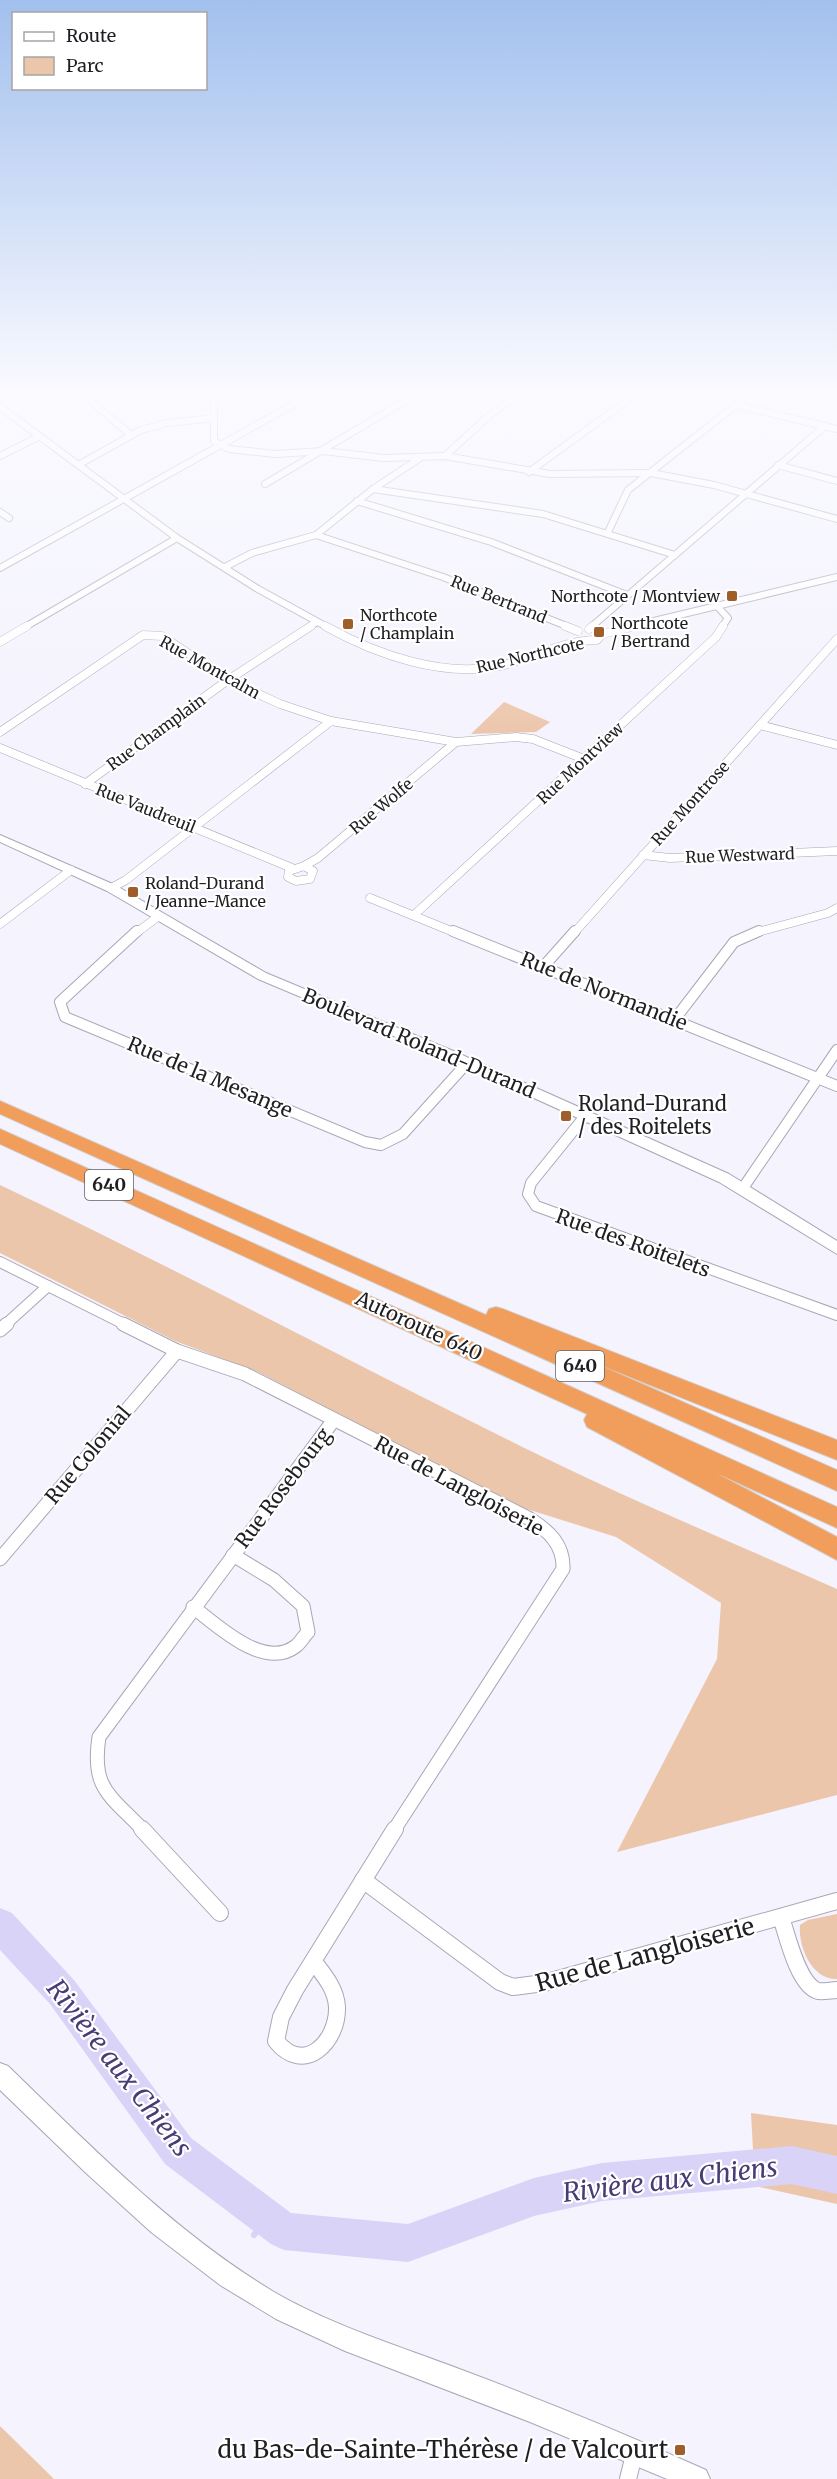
<svg xmlns="http://www.w3.org/2000/svg" width="837" height="2479" font-family="Merriweather,serif">
	<rect width="100%" height="100%" fill="#f4f3fe"/>
	<g fill="#ecc6ab">
		<polygon points="504,702 550,722 536,732 471,734"/>
		<path d="M0 1185C183 1272 361 1368 543 1457 639 1504 739 1545 837 1589V1795L617 1852 717 1659 721 1603 616 1537 514 1505 258 1372 175 1341 0 1253Z"/>
		<path d="M837 1914V1979C812 1980 798 1947 800 1925L808 1920Z"/>
		<polygon points="751,2113 837,2125 837,2204 755,2186"/>
		<polygon points="0,2426 54,2479 0,2479"/>
	</g>
	<g fill="none" stroke-linecap="round" stroke-linejoin="round">
		<polyline stroke="#d9d3f8" stroke-width="6" points="254,2235 265,2218"/>
		<polygon fill="#d9d3f8" fill-rule="evenodd" points="0,1908 12,1913 74,1980 191,2138 291,2213 408,2224 534,2178 602,2163 792,2146 837,2156 837,2194 792,2184 602,2201 534,2216 408,2262 284,2250 271,2244 165,2164 50,2004 0,1950"/>
		<g stroke="#a9a7b5" stroke-width="8">
			<g id="street-far4">
				<polyline points="76,389 130,434"/>
				<polyline points="214,389 214,441 229,449 276,454 323,451 384,458 445,456 550,474 651,473 714,485 837,519"/>
				<polyline points="736,405 837,429"/>
				<polyline points="0,407 177,538 258,589 327,627"/>
				<polyline points="0,456 40,436"/>
				<polyline points="445,456 492,413 528,389"/>
				<polyline points="80,464 141,430 167,423 214,418"/>
				<polyline points="778,465 837,481"/>
				<polyline points="529,472 643,389"/>
				<polyline points="265,484 425,389"/>
				<polyline points="373,489 543,514 675,555"/>
				<polyline points="357,501 491,542 627,595"/>
				<polyline points="0,512 9,518"/>
				<polyline points="608,532 628,490 756,389"/>
				<polyline points="316,535 443,577 569,627"/>
				<polyline points="225,567 252,553 316,535 373,489 420,458"/>
				<polyline points="0,568 321,389"/>
				<polyline points="716,605 728,618 722,627"/>
				<polyline points="25,627 177,538"/>
				<polyline points="309,627 317,622"/>
				<polyline points="591,627 825,426"/>
				<polyline points="629,627 837,577"/>
			</g>
		</g>
		<g stroke="#a9a7b5" stroke-width="9">
			<g id="street-far3">
				<path d="M325 626C377 655 445 679 504 665 535 657 565 640 597 640L602 634 635 626"/>
				<polyline points="565,626 578,631"/>
				<polyline points="589,629 593,626"/>
				<polyline points="0,642 27,626"/>
				<polyline points="760,725 837,745"/>
				<polyline points="0,732 143,635 162,636 228,680 280,704 331,721 456,742 516,737 533,739 584,759"/>
				<polyline points="0,748 292,868"/>
				<polyline points="85,784 228,680 311,626"/>
				<polyline points="643,855 670,858 837,851"/>
				<polyline points="304,866 318,858 456,742"/>
				<polygon points="304,866 313,871 310,879 296,881 288,877 289,871"/>
				<polyline points="111,888 126,880 331,721"/>
				<polyline points="370,898 456,933"/>
				<polyline points="414,915 716,637 723,626"/>
				<polyline points="0,924 71,870"/>
				<polyline points="136,933 159,916"/>
				<polyline points="574,933 837,639"/>
				<polyline points="754,933 828,913 837,908"/>
			</g>
		</g>
		<g stroke="#a9a7b5" stroke-width="12">
			<g id="street-far2">
				<polyline points="137,931 60,1002 65,1017 365,1142 381,1145 403,1134 467,1063"/>
				<polyline points="453,931 837,1086"/>
				<polyline points="543,967 575,931"/>
				<polyline points="675,1019 734,942 759,931"/>
				<polyline points="586,1115 531,1183 528,1194 536,1206 837,1315"/>
				<polyline points="743,1188 837,1050"/>
				<polyline points="0,1262 126,1325"/>
				<polyline points="5,1325 48,1286"/>
			</g>
		</g>
		<g stroke="#a9a7b5" stroke-width="15">
			<g id="street-far1">
				<path d="M123 1324 177 1351 245 1374 530 1519C549 1531 564 1545 563 1569L394 1830"/>
				<polyline points="0,1330 7,1324"/>
				<polyline points="0,1559 177,1351"/>
				<path d="M193 1607C217 1625 264 1671 296 1646 300 1643 304 1636 308 1632L303 1606 274 1580 233 1555"/>
				<path d="M143 1830C110 1795 91 1789 99 1737L333 1421"/>
			</g>
		</g>
		<g stroke="#a9a7b5" stroke-width="18">
			<g id="street">
				<polyline points="142,1829 220,1913"/>
				<polyline points="363,1880 500,1982 513,1987 544,1983 837,1901"/>
				<path d="M781 1917C787 1935 798 1985 818 1991 823 1992 832 1990 837 1990"/>
				<path d="M314 1962C324 1975 336 1989 337 2007 338 2042 304 2076 276 2041L281 2017 295 1990 395 1829"/>
				<polyline points="628,2479 635,2451"/>
			</g>
		</g>
		<g stroke="#a9a7b5" stroke-width="2">
			<g id="secondary">
				<polygon points="0,835 115,885 266,973 451,1050 729,1174 837,1241 837,1254 719,1182 441,1056 258,979 107,891 0,842"/>
				<path d="M0 2063 8 2066C91 2146 174 2232 274 2292 333 2326 399 2346 462 2370 545 2401 626 2434 706 2470L710 2479H667L530 2422 345 2351 276 2319 220 2285 151 2232 86 2173 0 2090Z"/>
			</g>
		</g>
		<g stroke="#d2d2d3" stroke-width="2">
			<g id="highway">
				<polygon points="0,1101 486,1315 489,1309 496,1307 503,1309 837,1440 837,1460 595,1363 837,1470 837,1491 0,1114"/>
				<polygon points="0,1129 837,1507 837,1528 716,1473 837,1537 837,1560 587,1427 584,1420 587,1414 0,1144"/>
			</g>
		</g>
		<use href="#street-far4" stroke="#fff" stroke-width="6"/>
		<use href="#street-far3" stroke="#fff" stroke-width="8"/>
		<use href="#street-far2" stroke="#fff" stroke-width="10"/>
		<use href="#street-far1" stroke="#fff" stroke-width="13"/>
		<use href="#street" stroke="#fff" stroke-width="16"/>
		<use href="#secondary" fill="#fff" fill-rule="evenodd"/>
		<use href="#highway" fill="#f19d5c" fill-rule="evenodd"/>
	</g>
	<linearGradient id="sky" x2="0" y2="1"><stop stop-color="#a2c0ee"/><stop offset="0.53" stop-color="#fafaff"/><stop offset="1" stop-color="#fafaff" stop-opacity="0"/></linearGradient>
	<rect width="837" height="736" fill="url(#sky)"/>
	<g fill="#9f5e29" stroke="#fff" stroke-width="2">
		<rect x="726" y="590" width="12" height="12" rx="3"/>
		<rect x="342" y="618" width="12" height="12" rx="3"/>
		<rect x="593" y="626" width="12" height="12" rx="3"/>
		<rect x="127" y="886" width="12" height="12" rx="3"/>
		<rect x="560" y="1110" width="12" height="12" rx="3"/>
		<rect x="674" y="2444" width="12" height="12" rx="3"/>
	</g>
	<g text-anchor="middle" stroke-width="4.5" stroke-linejoin="round" paint-order="stroke">
		<g font-size="16" fill="#1f1e23" stroke="#fff" text-anchor="start">
			<text x="720" y="602" text-anchor="end">Northcote / Montview</text>
			<text x="360" y="621">Northcote<tspan x="360" dy="18">/ Champlain</tspan></text>
			<text x="611" y="629">Northcote<tspan x="611" dy="18">/ Bertrand</tspan></text>
			<text x="145" y="889">Roland-Durand<tspan x="145" dy="18">/ Jeanne-Mance</tspan></text>
		</g>
		<g font-size="16" fill="#1f1e23" stroke="#fff">
			<text transform="translate(499 599) rotate(22)" y="6">Rue Bertrand</text>
			<text transform="translate(530 655) rotate(-13)" y="6">Rue Northcote</text>
			<text transform="translate(210 667) rotate(29)" y="6">Rue Montcalm</text>
			<text transform="translate(156 732) rotate(-36)" y="6">Rue Champlain</text>
			<text transform="translate(580 763) rotate(-43)" y="6">Rue Montview</text>
			<text transform="translate(690 803) rotate(-48)" y="6">Rue Montrose</text>
			<text transform="translate(381 806) rotate(-40)" y="6">Rue Wolfe</text>
			<text transform="translate(146 808) rotate(22)" y="6">Rue Vaudreuil</text>
			<text transform="translate(740 855) rotate(-2)" y="6">Rue Westward</text>
		</g>
		<g fill="#fff" stroke="#626265" stroke-width="1.5">
			<rect x="85" y="1170" width="48" height="30" rx="4.5"/>
			<rect x="556" y="1351" width="48" height="30" rx="4.5"/>
		</g>
		<g font-size="18" font-weight="bold" fill="#1f1e23">
			<text x="109" y="1191">640</text>
			<text x="580" y="1372">640</text>
		</g>
		<g font-size="20" fill="#1f1e23" stroke="#fff">
			<text transform="translate(604 991) rotate(22)" y="7">Rue de Normandie</text>
			<text transform="translate(419 1043) rotate(23)" y="7">Boulevard Roland-Durand</text>
			<text transform="translate(210 1077) rotate(23)" y="7">Rue de la Mesange</text>
			<text transform="translate(633 1243) rotate(20)" y="7">Rue des Roitelets</text>
			<text transform="translate(419 1326) rotate(25)" y="7">Autoroute 640</text>
			<text transform="translate(88 1455) rotate(-50)" y="7">Rue Colonial</text>
			<text transform="translate(459 1486) rotate(28)" y="7">Rue de Langloiserie</text>
			<text transform="translate(283 1488) rotate(-53)" y="7">Rue Rosebourg</text>
		</g>
		<g font-size="20" fill="#1f1e23" stroke="#fff" text-anchor="start">
			<text x="578" y="1111">Roland-Durand<tspan x="578" dy="23">/ des Roitelets</tspan></text>
		</g>
		<g font-size="24" fill="#1f1e23" stroke="#fff">
			<text transform="translate(645 1955) rotate(-15)" y="8">Rue de Langloiserie</text>
		</g>
		<g font-size="24" fill="#1f1e23" stroke="#fff" text-anchor="end">
			<text x="668" y="2458">du Bas-de-Sainte-Thérèse / de Valcourt</text>
		</g>
		<g font-size="26" font-style="italic" fill="#493b73" stroke="#fff">
			<text transform="translate(119 2068) rotate(52)" y="9">Rivière aux Chiens</text>
			<text transform="translate(670 2180) rotate(-7)" y="9">Rivière aux Chiens</text>
		</g>
	</g>
	<rect x="12" y="12" width="195" height="78" fill="#ffffff" stroke="#a5a5a7" stroke-width="1.5"/>
	<rect x="24" y="32" width="30" height="9" fill="#ffffff" stroke="#a5a5a7" stroke-width="1.5"/>
	<text x="66" y="42" font-size="18" fill="#1f1e23">Route</text>
	<rect x="24" y="57" width="30" height="18" fill="#ecc6ab" stroke="#a5a5a7" stroke-width="1.5"/>
	<text x="66" y="72" font-size="18" fill="#1f1e23">Parc</text>
</svg>
